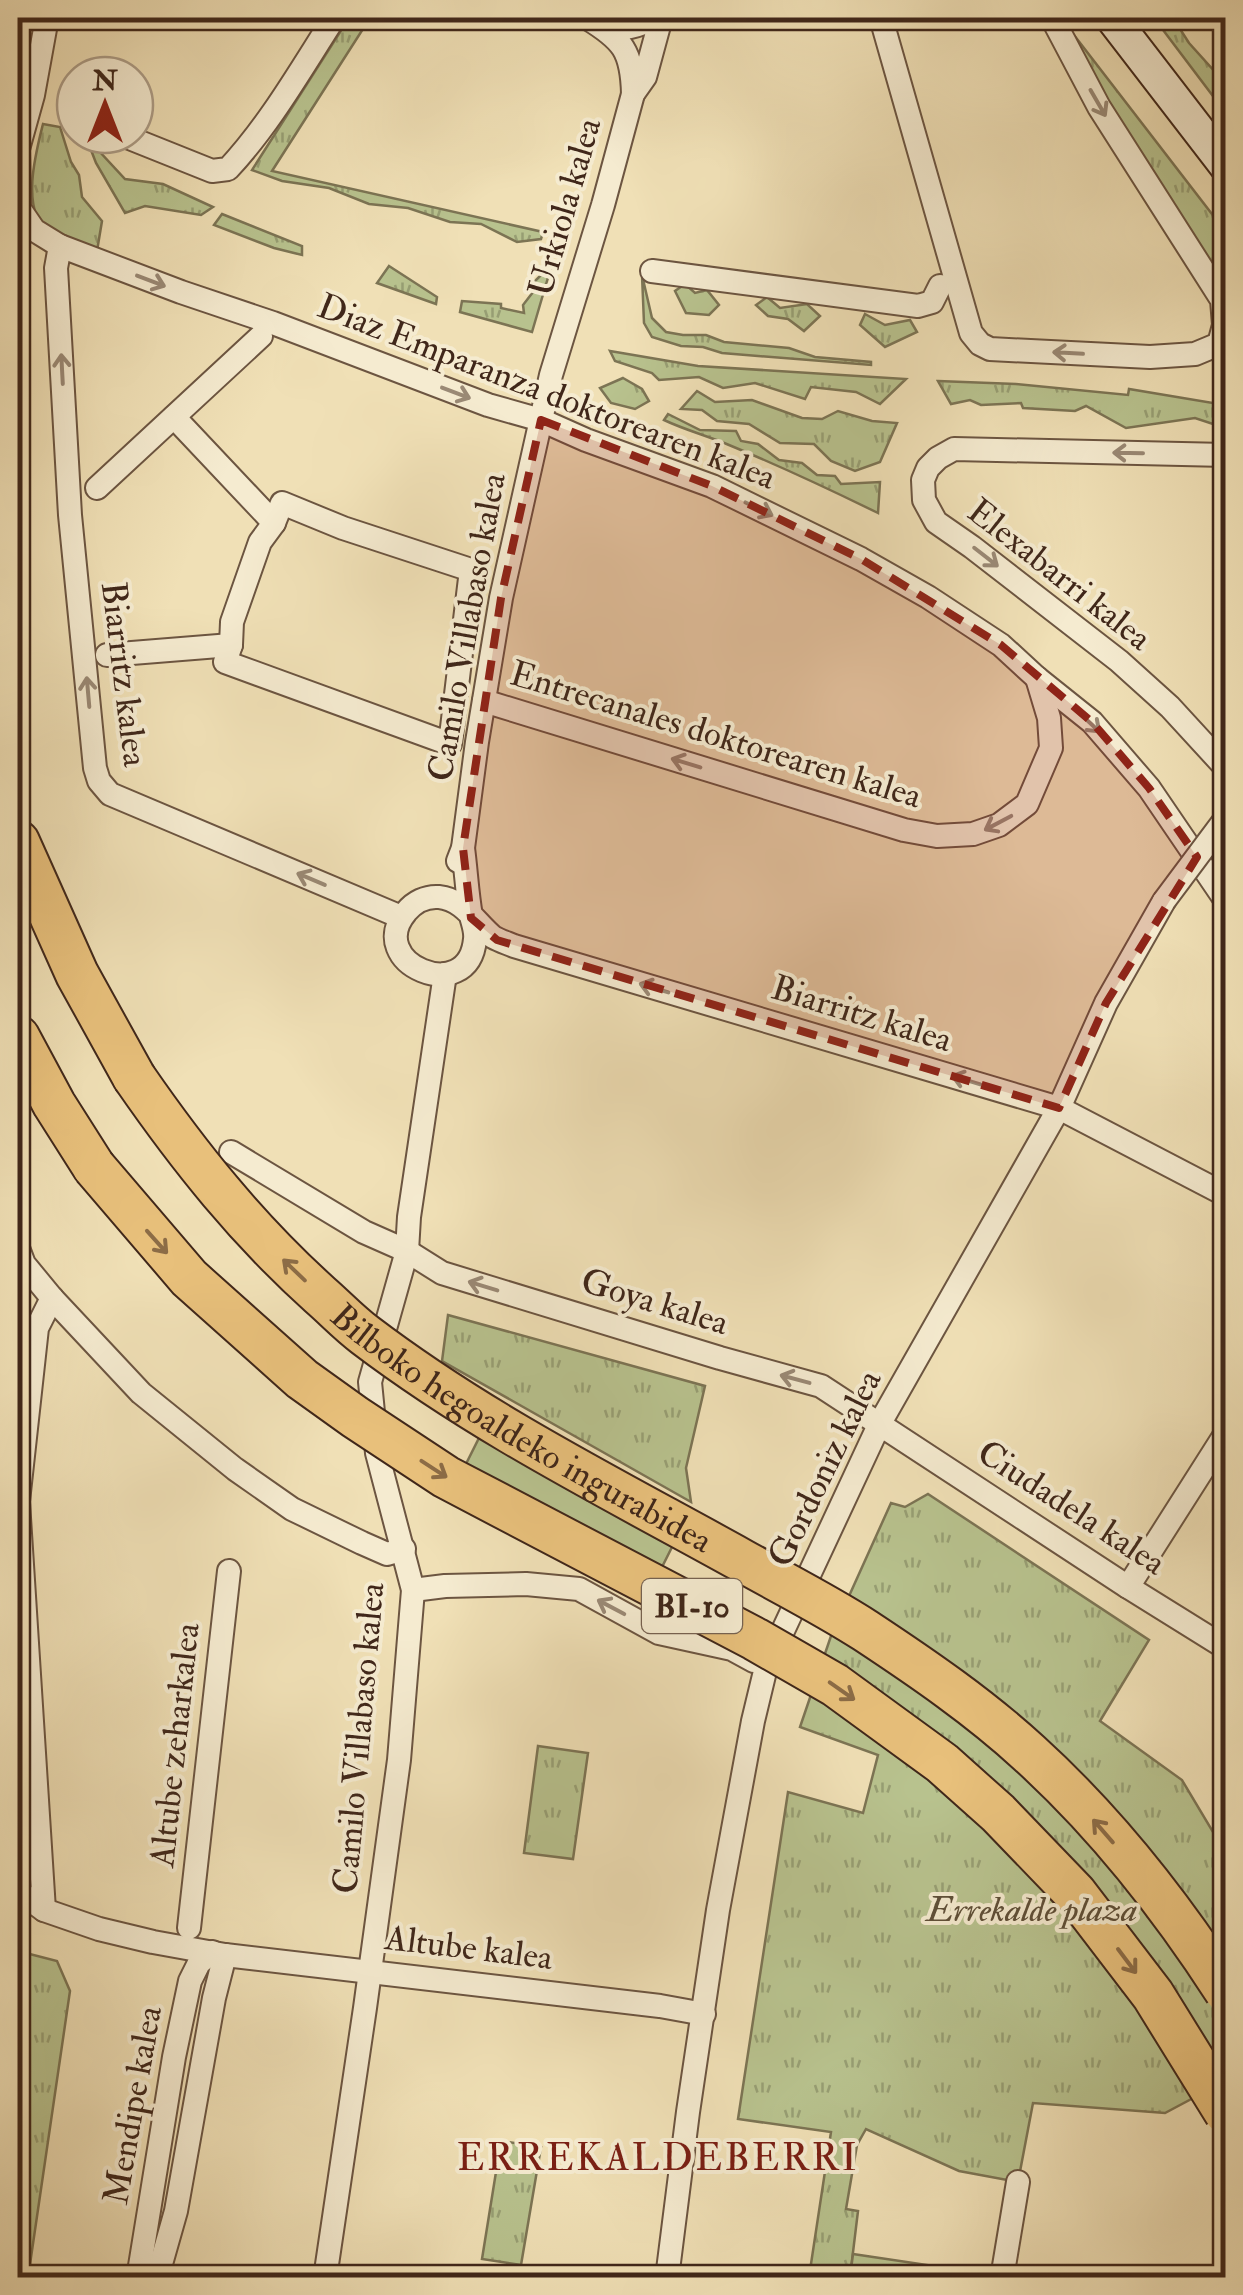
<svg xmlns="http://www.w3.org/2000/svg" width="1243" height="2295" font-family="'IM FELL Double Pica',serif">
	<defs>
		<pattern id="grass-tufts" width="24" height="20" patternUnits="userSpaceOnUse" patternTransform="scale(2.5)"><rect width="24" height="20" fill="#b8c28e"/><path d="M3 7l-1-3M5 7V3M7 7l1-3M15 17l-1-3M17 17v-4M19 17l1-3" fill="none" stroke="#979e73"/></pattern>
	</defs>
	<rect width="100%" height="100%" fill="#f0e0b6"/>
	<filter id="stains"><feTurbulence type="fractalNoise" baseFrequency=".002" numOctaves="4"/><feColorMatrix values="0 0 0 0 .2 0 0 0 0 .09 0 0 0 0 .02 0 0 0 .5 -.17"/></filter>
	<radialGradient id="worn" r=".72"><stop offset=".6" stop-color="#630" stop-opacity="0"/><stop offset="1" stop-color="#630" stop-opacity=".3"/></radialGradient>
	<g fill="url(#grass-tufts)" stroke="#7c7454" stroke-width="2.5">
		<polygon points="349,18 370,18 272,171 543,232 541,239 517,242 481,224 450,222 408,208 369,204 329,188 282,181 252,170"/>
		<polygon points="1154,18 1173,18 1189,43 1225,83 1225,112"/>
		<polygon points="1067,26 1225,231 1225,284 1130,141"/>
		<path d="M43 124 60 127 71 162 79 175 82 197 102 221 97 251C84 246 54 239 46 230 21 207 36 152 43 124Z"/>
		<polygon points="86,137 125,179 163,184 213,207 201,215 145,206 125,213 96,163"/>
		<polygon points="222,214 302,246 302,255 274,248 214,225"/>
		<polygon points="552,264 532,332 460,312 462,301 501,304 501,308 524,313 523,305 533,292 533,283"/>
		<polygon points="389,266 437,297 436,304 377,283"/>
		<polygon points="642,275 652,318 666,332 683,335 706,335 724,342 789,348 815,357 871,362 871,365 722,353 703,347 681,346 652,337 644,323"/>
		<polygon points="685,284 695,293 707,290 719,305 709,315 686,313 675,291"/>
		<polygon points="767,297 780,308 807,304 820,316 804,331 788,319 768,316 756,305"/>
		<polygon points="865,314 885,325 910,320 917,332 885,347 860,325"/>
		<polygon points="610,351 698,366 906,379 880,404 856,392 811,387 805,399 755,383 723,388 699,377 659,380 652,373 615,361"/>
		<polygon points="623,378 642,389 649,401 635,409 611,403 600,388"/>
		<polygon points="938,381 1016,384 1128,395 1129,389 1225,405 1225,425 1216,425 1195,418 1126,428 1086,406 1075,411 1023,408 1021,403 981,405 970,400 951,404"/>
		<polygon points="697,391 715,402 752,400 802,418 822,419 838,411 872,421 897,423 880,462 855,471 831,461 814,444 780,443 749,424 717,421 702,410 681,409"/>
		<path d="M668 414 700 430 736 431 741 441 758 444 779 460 802 463 817 475 835 476 841 484 880 482 878 513C829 489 780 466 729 445 708 436 685 430 664 420Z"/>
		<polygon points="448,1315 705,1386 686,1468 691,1502 442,1361"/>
		<polygon points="928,1494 1149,1640 1100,1721 1182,1780 1225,1852 1225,2081 1165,2113 1033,2103 1018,2182 959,2171 866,2129 857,2145 846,2209 858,2211 850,2277 809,2277 831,2132 738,2119 788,1792 863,1813 878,1755 800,1727 831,1636 891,1503 905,1507"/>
		<polygon points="538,1746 588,1753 573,1859 524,1853"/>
		<polygon points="18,1951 57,1961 70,1991 28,2278 18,2277"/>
		<polygon points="501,2141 541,2147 521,2265 482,2259"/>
	</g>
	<g fill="#b8c28e" stroke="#7c7454" stroke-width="2.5">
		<polygon points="484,1428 682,1527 653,1585 455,1486"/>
		<polygon points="853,2254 974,2272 973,2277 850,2277"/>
	</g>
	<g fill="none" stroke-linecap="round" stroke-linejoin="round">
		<g stroke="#6c5541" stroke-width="26">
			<g id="street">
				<path d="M587 18C623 40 632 51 633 94"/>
				<polyline points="881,18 971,333 980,344 990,349 1150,357 1195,354 1219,344 1224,325 1222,300 1099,107 1052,18"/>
				<path d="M605 29C623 29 637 28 652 18"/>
				<polyline points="72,116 75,117"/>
				<path d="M122 135 212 171 228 169C270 124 301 69 334 18"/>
				<polyline points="18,149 33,95 47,18"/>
				<polyline points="18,151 19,208 34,230 60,246 181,292 273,323 488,405 541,420 586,440 712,486 861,559 928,597 1001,645 1037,678 1092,722 1149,788 1226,901"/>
				<polyline points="60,246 56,268 70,515 95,768 99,781 110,794 401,917"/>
				<polyline points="652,271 918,306 932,302 940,286"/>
				<polyline points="174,417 274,523"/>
				<polyline points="1226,455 954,449 938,458 928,468 923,480 924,500 936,522 972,547 1119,661 1170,707 1226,768"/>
				<polyline points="97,488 261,336"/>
				<polygon points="282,503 343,528 471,570 450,744 225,662 231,645 232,622 260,542 274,523"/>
				<polyline points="107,655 231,645"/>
				<polyline points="484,701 904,830 937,836 973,834 999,825 1027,804 1051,748 1049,718 1037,678"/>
				<path d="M463 848C466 870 467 894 471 916 473 924 476 931 475 939 469 1008 363 963 406 912 414 902 426 896 439 897 463 899 476 923 493 937 500 941 507 943 514 946L1059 1108 1226 1195"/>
				<polyline points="458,861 463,848 477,742 501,598 551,375 603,205 633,94 645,77 661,18"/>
				<polyline points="231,1152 364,1232 407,1251 442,1273 720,1358 821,1386 1128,1587 1226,1648"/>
				<polyline points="18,1248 24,1264 52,1298 141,1393 235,1469 292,1509 362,1543 387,1554 404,1549"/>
				<polyline points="18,1501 37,1328 52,1298"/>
				<polyline points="18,1502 44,1910"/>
				<polyline points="1128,1587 1226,1433"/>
				<polyline points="413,1590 445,1586 526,1584 579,1589 659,1633 732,1649 754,1661"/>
				<polyline points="18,1891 44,1910 99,1929 153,1942 225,1955 660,2006 704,2014"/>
				<polyline points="189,1928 229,1571"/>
				<polyline points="138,2278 174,2057 190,1981 199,1963 212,1952"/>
				<polyline points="157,2278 176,2211 214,1998 225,1955"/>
				<polyline points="325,2278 365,2008 399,1760 413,1590 377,1453 370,1382 407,1251 409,1217 445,974"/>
				<polyline points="667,2278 688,2112 718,1910 753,1721 766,1667 880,1423 1059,1108 1106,1003 1164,901"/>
				<polyline points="1002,2278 1018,2182"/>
			</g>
		</g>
		<g stroke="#40271a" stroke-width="36">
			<polyline id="secondary" points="1112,18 1226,166"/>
		</g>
		<g stroke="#40271a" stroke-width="46">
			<g id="highway">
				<polyline points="18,842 77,974 134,1077"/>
				<polyline points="18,1037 54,1104 94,1167"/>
			</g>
		</g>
		<use href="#street" stroke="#f5ebd0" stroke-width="22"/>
		<use href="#secondary" stroke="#f5ebd0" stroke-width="32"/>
		<use href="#highway" stroke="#e8c07b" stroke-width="42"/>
		<g stroke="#6c5541" stroke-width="26" stroke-linecap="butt">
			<polyline id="street-bridge" points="1164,901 1226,818"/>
		</g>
		<g stroke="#40271a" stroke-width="46" stroke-linecap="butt">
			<g id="highway-bridge">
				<path id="s1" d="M134 1077C190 1158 247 1229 320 1295 335 1308 349 1323 365 1335 482 1424 613 1489 741 1560 782 1583 826 1605 866 1631 922 1668 979 1707 1029 1753 1104 1821 1171 1906 1226 1991"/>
				<polyline points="94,1167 189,1278 302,1379 355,1417 446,1477 755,1639 835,1685 942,1763 998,1813 1075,1893 1153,1995 1226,2113"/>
			</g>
		</g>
		<use href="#street-bridge" stroke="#f5ebd0" stroke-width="22"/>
		<use href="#highway-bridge" stroke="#e8c07b" stroke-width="42"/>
	</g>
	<defs><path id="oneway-shaft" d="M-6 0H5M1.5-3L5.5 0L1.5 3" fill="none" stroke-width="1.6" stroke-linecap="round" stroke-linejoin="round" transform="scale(2.5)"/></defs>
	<g stroke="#9a8975">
		<use href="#oneway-shaft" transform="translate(1098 103) rotate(60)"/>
		<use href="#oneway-shaft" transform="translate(151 281) rotate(21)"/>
		<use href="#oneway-shaft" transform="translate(1068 353) rotate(-177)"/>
		<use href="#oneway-shaft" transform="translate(62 369) rotate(-93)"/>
		<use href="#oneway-shaft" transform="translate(456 393) rotate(21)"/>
		<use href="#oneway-shaft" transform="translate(1128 453) rotate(-179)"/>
		<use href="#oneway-shaft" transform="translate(759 509) rotate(26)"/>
		<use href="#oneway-shaft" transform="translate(986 557) rotate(38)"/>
		<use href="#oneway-shaft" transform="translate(88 692) rotate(-95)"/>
		<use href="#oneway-shaft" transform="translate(1089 722) rotate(43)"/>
		<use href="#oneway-shaft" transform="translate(686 763) rotate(-163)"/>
		<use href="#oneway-shaft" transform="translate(998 823) rotate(152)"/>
		<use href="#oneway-shaft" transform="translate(311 879) rotate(-157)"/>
		<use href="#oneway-shaft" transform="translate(654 988) rotate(-163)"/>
		<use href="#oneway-shaft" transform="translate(966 1080) rotate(-163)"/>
		<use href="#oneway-shaft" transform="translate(483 1286) rotate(-163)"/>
		<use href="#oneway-shaft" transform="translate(795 1379) rotate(-165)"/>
		<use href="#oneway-shaft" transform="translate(611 1607) rotate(-152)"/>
	</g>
	<g stroke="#8c6c46">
		<use href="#oneway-shaft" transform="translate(157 1242) rotate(48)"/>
		<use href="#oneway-shaft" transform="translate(294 1270) rotate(-136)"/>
		<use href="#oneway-shaft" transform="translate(434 1469) rotate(33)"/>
		<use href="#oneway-shaft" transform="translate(842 1691) rotate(35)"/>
		<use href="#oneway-shaft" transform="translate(1103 1831) rotate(-131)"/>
		<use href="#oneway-shaft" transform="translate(1127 1961) rotate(53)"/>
	</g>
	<path fill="#8f2418" fill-opacity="0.2" stroke="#8f2418" stroke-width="8" stroke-dasharray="20 12" stroke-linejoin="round" d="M541 420 712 486 861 559 1001 645 1092 722 1149 788 1197 857 1106 1003 1059 1108 497 940 471 918 463 848 501 598Z"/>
	<g text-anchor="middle" stroke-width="8" stroke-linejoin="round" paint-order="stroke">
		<rect fill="#f5ebd0" stroke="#766251" stroke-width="2.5" x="642" y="1579" width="100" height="54" rx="8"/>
		<g font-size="32" font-weight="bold" fill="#40271a">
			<text x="692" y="1617">BI-10</text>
		</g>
		<g font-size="35" fill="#40271a" stroke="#f5ebd0">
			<text transform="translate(564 207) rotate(-74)" y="12">Urkiola kalea</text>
			<text transform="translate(547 391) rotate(21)" y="12">Diaz Emparanza doktorearen kalea</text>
			<text transform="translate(1060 574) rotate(38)" y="12">Elexabarri kalea</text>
			<text transform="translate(466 627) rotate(-80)" y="12">Camilo Villabaso kalea</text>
			<text transform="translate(125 674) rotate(83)" y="12">Biarritz kalea</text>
			<text transform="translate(716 734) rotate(17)" y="12">Entrecanales doktorearen kalea</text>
			<text transform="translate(862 1013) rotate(17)" y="12">Biarritz kalea</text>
			<text transform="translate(655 1301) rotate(17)" y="12">Goya kalea</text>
			<text dy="12" stroke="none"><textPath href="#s1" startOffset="530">Bilboko hegoaldeko ingurabidea</textPath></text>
			<text transform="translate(824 1468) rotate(-64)" y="12">Gordoniz kalea</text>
			<text transform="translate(1072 1507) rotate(33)" y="12">Ciudadela kalea</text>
			<text transform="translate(358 1738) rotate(-85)" y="12">Camilo Villabaso kalea</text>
			<text transform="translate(174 1745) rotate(-84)" y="12">Altube zeharkalea</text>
			<text transform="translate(469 1947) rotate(7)" y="12">Altube kalea</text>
			<text transform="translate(132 2105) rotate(-80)" y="12">Mendipe kalea</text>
		</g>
		<g font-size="35" font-style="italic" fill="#5e4e37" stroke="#f5ebd0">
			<text x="1032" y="1921">Errekalde plaza</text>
		</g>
		<g font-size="38" letter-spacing="2.5" fill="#7a1f14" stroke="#f5ebd0">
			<text x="658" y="2170">ERREKALDEBERRI</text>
		</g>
	</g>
	<rect width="1243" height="2295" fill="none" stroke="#f0e0b6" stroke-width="60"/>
	<rect x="20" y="20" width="1203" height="2255" fill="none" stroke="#40271a" stroke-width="5"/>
	<rect x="30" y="30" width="1183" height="2235" fill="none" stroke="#40271a" stroke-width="2.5"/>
	<g transform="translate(105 105)"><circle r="48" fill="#f5ebd0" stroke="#ad9d87" stroke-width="2.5"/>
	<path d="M0-8L18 38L0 25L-18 38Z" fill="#8f2418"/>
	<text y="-15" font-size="28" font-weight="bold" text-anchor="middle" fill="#40271a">N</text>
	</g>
	<rect width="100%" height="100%" filter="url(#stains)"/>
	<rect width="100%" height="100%" fill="url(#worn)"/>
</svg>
